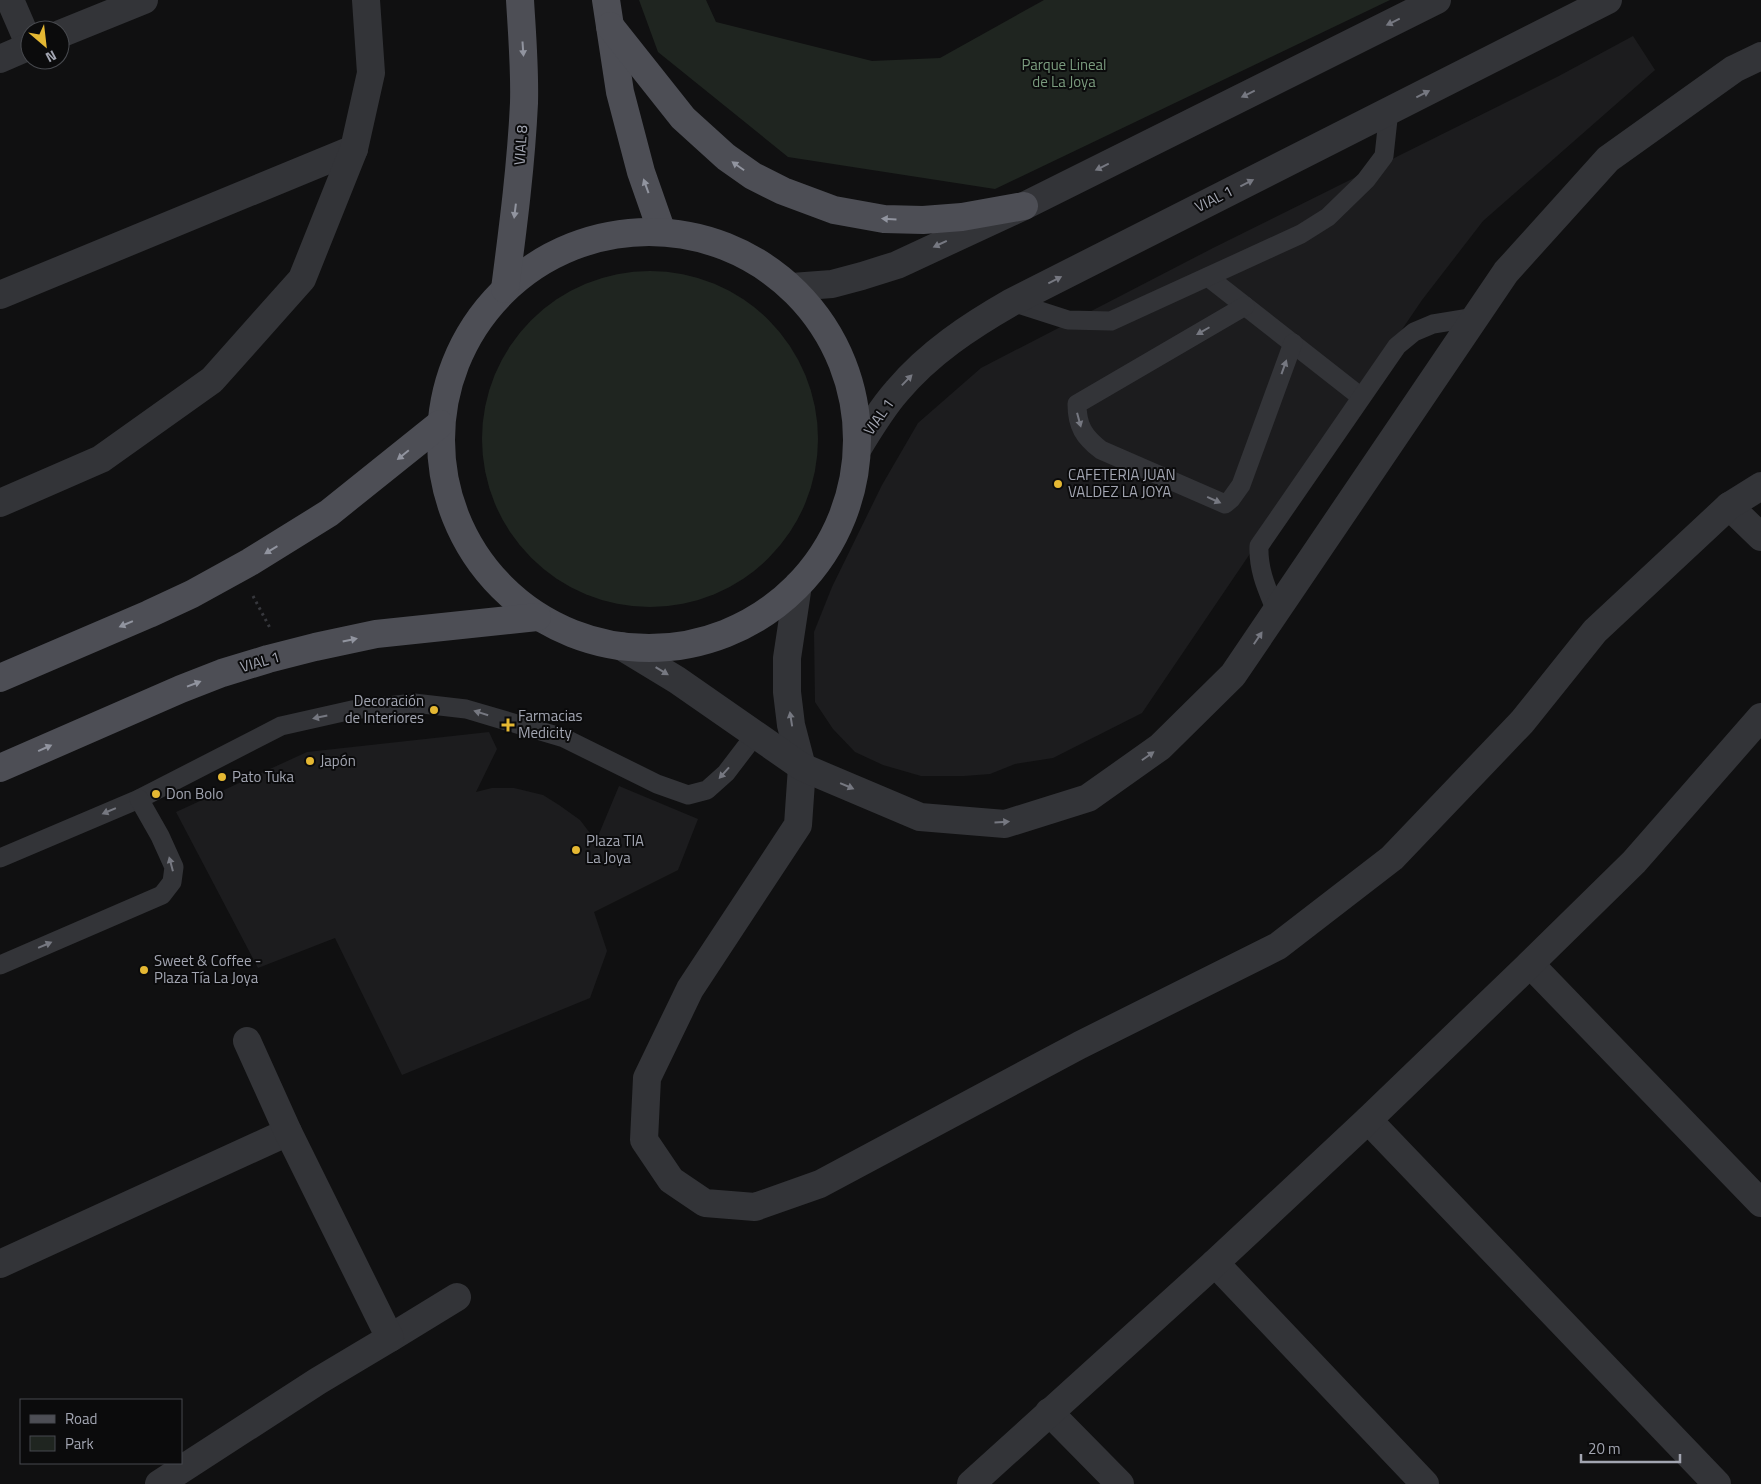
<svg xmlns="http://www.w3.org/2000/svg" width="1761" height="1484" font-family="'Titillium Web',sans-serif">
	<rect width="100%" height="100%" fill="#101011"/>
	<g fill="#1c1c1e">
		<polygon points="1633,36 1655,70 1483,221 1422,300 1142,713 1053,758 1015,764 990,774 964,776 921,776 883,765 855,752 833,729 815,702 814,632 832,587 882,485 918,423 981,368 1213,248 1557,77"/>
		<polygon points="489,732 497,749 476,792 492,788 514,788 543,795 559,805 580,820 596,841 619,786 698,819 678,870 594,912 607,951 590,998 402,1075 335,938 258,968 176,812 307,752"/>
	</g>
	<g fill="#1f2520">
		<polygon points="639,0 706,0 716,22 872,61 940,58 1044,0 1390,0 995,189 788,157 658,52"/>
		<circle cx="650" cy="439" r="168"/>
	</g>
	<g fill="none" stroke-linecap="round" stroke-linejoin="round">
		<polyline stroke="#37383d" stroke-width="3" stroke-dasharray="2.5 4" stroke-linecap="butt" points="253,596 270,628"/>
		<g stroke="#333438" stroke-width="19">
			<polyline points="1208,277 1361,397"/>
			<polyline points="1012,302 1068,320 1111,321 1301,234 1328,217 1366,180 1384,156 1389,110"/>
			<path d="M1245 306 1077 404C1077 426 1084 437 1101 450L1225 504 1231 499 1241 485 1293 343"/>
			<path d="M1276 611C1267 589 1258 570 1259 546L1397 346 1414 332 1433 324 1476 317"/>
			<polyline points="0,858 139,799 281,726 352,710 414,703 466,709 564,738 657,784 688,795 707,790 726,773 755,735"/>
			<polyline points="0,965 162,895 172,882 174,867 160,836 139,799"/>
		</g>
		<g stroke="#333438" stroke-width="28">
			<polyline points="10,0 30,46"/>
			<polyline points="60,34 144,0"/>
			<polyline points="0,59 30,46"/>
			<polyline points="0,295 354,149"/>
			<polyline points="0,503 101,459 212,380 302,279 354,149 371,73 366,0"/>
			<polyline points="1729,506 1761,537"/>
			<polyline points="1530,964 1761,1203"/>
			<polyline points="1368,1120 1717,1484"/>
			<polyline points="1215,1263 1425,1484"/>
			<polyline points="0,1264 288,1132"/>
			<polyline points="390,1338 457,1297"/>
			<polyline points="1049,1412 1120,1484"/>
			<polyline points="159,1484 318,1381 390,1338 288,1132 247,1041"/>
			<polyline points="971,1484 1215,1263 1368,1120 1530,964 1634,862 1761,717"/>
		</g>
		<g stroke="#333438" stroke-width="28">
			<polyline points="792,287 832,284 862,276 897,265 1024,206 1437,0"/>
			<path d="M858 448C870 428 882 408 897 391 929 353 970 326 1012 302L1608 0"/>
			<polyline points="798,585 787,658 787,692 791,725 802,767 798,825 690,989 647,1078 644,1140 671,1180 705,1203 755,1207 820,1184 1080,1045 1278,946 1392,858 1522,722 1595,631 1729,506 1761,486"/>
			<polyline points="621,646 677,680 802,767 920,817 1005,824 1088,798 1160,747 1233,675 1506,272 1608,159 1734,69 1761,56"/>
		</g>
		<g stroke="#4d4e55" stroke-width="28">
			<polyline points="606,0 620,92 641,172 662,232"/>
			<polyline points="610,26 683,118 726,157 753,176 783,191 834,210 884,219 923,220 962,217 1024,206"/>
			<circle cx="649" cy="440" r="208"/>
			<path d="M505 289C513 227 521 166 524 103 525 69 522 34 520 0"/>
			<polyline points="0,678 149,614 192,594 250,562 329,513 440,424"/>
			<polyline points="0,768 181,689 222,673 268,659 315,647 376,634 537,617"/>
		</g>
	</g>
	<defs><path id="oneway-solid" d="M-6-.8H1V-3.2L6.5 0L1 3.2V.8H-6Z" transform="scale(1.25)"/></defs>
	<g fill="#767881">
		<use href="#oneway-solid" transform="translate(1393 22) rotate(154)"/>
		<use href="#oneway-solid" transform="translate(1248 94) rotate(154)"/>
		<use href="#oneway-solid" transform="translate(1423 94) rotate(-27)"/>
		<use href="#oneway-solid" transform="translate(1102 167) rotate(154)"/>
		<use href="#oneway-solid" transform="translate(1247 183) rotate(-27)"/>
		<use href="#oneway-solid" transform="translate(940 244) rotate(155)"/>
		<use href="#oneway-solid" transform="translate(1055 280) rotate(-27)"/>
		<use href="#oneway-solid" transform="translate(1203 331) rotate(150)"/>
		<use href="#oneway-solid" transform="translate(1284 367) rotate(-70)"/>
		<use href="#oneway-solid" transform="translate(907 380) rotate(-46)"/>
		<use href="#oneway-solid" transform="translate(1079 420) rotate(75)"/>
		<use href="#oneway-solid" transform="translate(1214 500) rotate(24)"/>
		<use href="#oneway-solid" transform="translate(1258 638) rotate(-56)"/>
		<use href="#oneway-solid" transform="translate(662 671) rotate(31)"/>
		<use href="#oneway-solid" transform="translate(481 713) rotate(-163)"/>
		<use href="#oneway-solid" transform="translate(320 717) rotate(168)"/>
		<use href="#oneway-solid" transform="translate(791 719) rotate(-99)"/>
		<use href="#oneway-solid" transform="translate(1148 756) rotate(-35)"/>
		<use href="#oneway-solid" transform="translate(724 773) rotate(132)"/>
		<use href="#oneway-solid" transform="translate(847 786) rotate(23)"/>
		<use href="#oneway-solid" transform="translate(109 811) rotate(157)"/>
		<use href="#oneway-solid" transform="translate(1002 822) rotate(-3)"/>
		<use href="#oneway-solid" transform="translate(171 864) rotate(-105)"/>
		<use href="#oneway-solid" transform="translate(45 945) rotate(-23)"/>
	</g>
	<g fill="#91949f">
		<use href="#oneway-solid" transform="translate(523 49) rotate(86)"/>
		<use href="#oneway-solid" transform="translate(738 166) rotate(-145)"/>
		<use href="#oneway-solid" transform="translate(646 186) rotate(-110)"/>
		<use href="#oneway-solid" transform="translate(515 211) rotate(97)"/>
		<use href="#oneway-solid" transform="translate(889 219) rotate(-177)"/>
		<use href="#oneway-solid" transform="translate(403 455) rotate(141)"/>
		<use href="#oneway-solid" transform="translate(271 550) rotate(149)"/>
		<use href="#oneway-solid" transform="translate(126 624) rotate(157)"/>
		<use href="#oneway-solid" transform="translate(350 640) rotate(-12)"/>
		<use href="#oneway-solid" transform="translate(194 684) rotate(-21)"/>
		<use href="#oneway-solid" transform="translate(45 748) rotate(-24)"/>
	</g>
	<g fill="#e5b833" stroke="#0b0b0c" stroke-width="2">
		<circle cx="1058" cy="484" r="5"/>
		<circle cx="434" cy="710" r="5"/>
		<path d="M505.5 717.5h5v5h5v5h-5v5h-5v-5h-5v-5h5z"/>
		<circle cx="310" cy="761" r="5"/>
		<circle cx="222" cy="777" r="5"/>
		<circle cx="156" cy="794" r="5"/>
		<circle cx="576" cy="850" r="5"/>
		<circle cx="144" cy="970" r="5"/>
	</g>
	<g text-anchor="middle" stroke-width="4" stroke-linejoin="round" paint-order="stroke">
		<g font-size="15" fill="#7a9b7e" stroke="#0b0b0c">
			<text x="1064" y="70">Parque Lineal<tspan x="1064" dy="17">de La Joya</tspan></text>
		</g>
		<g font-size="15" fill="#a2a5b1" stroke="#0b0b0c">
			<text transform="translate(521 145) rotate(-86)" y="5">VIAL 8</text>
			<text transform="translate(1214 199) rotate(-27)" y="5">VIAL 1</text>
			<text transform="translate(879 417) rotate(-55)" y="5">VIAL 1</text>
			<text transform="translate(260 662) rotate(-16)" y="5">VIAL 1</text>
		</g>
		<g font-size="15" fill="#a2a5b1" stroke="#0b0b0c" text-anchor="start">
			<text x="1068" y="480">CAFETERIA JUAN<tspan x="1068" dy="17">VALDEZ LA JOYA</tspan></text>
			<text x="424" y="706" text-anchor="end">Decoración<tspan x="424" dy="17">de Interiores</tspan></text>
			<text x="518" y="721">Farmacias<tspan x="518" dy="17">Medicity</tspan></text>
			<text x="320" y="766">Japón</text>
			<text x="232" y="782">Pato Tuka</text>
			<text x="166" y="799">Don Bolo</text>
			<text x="586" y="846">Plaza TIA<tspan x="586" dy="17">La Joya</tspan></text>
			<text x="154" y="966">Sweet &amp; Coffee -<tspan x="154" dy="17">Plaza Tía La Joya</tspan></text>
		</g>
	</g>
	<rect x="20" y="1399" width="162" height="65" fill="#0b0b0c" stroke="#47494e"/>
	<rect x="30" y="1415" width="25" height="8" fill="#4d4e55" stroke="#47494e"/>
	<text x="65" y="1424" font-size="15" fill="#a2a5b1">Road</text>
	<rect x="30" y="1436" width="25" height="15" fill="#1f2520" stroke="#47494e"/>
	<text x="65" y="1449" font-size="15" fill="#a2a5b1">Park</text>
	<g transform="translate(45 45) rotate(152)"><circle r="24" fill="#0b0b0c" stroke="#47494e"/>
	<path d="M0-4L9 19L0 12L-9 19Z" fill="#e5b833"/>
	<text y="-8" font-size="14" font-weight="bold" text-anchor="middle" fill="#a2a5b1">N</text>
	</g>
	<path d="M1581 1454v8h99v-8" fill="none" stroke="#a2a5b1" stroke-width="2.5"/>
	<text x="1588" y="1454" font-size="15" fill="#a2a5b1" stroke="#0b0b0c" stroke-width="4" paint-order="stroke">20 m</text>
</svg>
